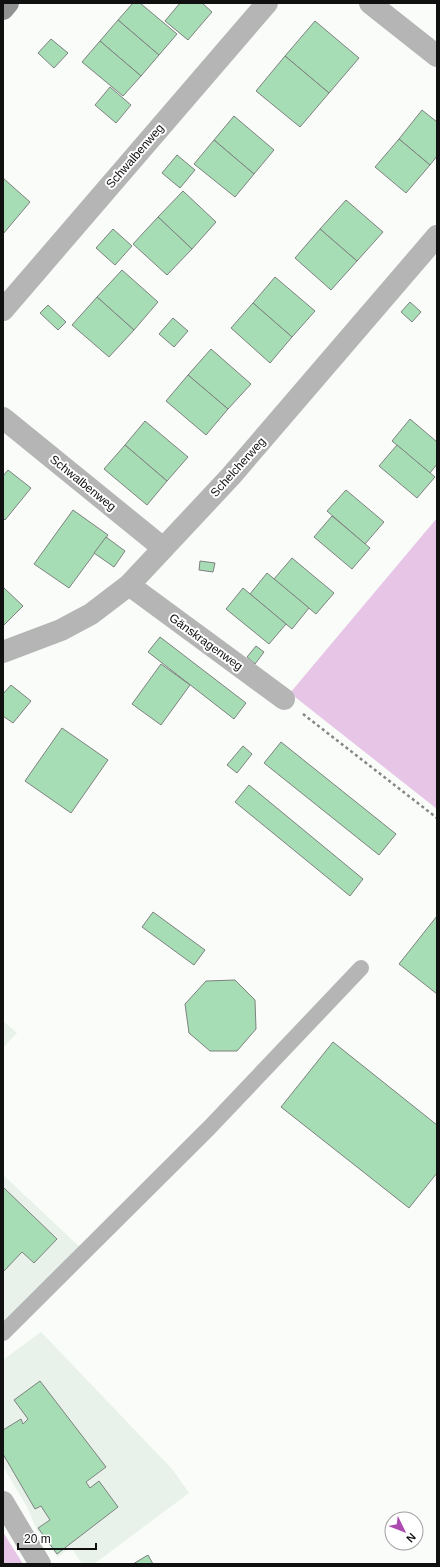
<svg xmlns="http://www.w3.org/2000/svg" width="440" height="1567" font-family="Helvetica,sans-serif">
	<rect width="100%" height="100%" fill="#f9fcf9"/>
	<g fill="#e8f2ea">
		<polygon points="3,1021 17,1033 3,1048"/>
		<polygon points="3,1175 83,1250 3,1329"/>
		<polygon points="41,1332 172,1469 189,1493 94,1564 82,1564 71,1547 58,1557 37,1530 27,1507 3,1466 3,1360"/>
	</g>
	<g fill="#e7c5e7">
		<polygon points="437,518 437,809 290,693"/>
		<polygon points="3,1532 23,1564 3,1564"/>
	</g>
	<g fill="#a7ddb5" stroke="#7e817f">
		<polygon points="133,3 140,3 177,34 159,55 118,20"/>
		<polygon points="180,3 202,3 212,12 188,40 165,21"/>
		<polygon points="118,20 159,55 141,76 100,41"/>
		<polygon points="315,21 359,58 329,93 285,56"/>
		<polygon points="51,39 68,53 54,68 38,53"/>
		<polygon points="100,41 141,76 123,96 82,62"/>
		<polygon points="285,56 329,93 300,127 256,91"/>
		<polygon points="110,87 131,105 116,123 95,105"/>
		<polygon points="422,110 437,122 437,156 430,165 399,139"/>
		<polygon points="234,116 274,150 254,174 214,140"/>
		<polygon points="399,139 430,165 406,193 375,167"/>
		<polygon points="214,140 254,174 235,197 194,164"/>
		<polygon points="177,155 195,170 180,188 162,173"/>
		<polygon points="3,178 30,202 3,234"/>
		<polygon points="183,191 216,222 192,249 158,217"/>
		<polygon points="346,200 383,232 357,261 320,229"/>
		<polygon points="158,217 192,249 167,275 133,244"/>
		<polygon points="113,229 132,246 115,265 96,248"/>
		<polygon points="320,229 357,261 331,290 295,258"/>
		<polygon points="122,270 158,302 134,330 97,297"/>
		<polygon points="275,277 315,311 292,337 253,303"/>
		<polygon points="97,297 134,330 109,357 72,325"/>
		<polygon points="410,302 421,312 412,322 401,312"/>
		<polygon points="253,303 292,337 270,363 231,328"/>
		<polygon points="48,305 66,322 58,330 40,313"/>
		<polygon points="173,318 188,331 174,347 159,334"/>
		<polygon points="211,349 251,384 228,409 188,375"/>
		<polygon points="188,375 228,409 206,435 166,401"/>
		<polygon points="410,419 437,442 437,464 430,473 392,441"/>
		<polygon points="145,421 188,457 167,481 125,445"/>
		<polygon points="125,445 167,481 147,505 104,469"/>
		<polygon points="397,445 435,477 417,498 379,466"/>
		<polygon points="8,470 31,488 5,520 3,518 3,476"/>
		<polygon points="346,490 384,522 365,544 327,511"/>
		<polygon points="73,510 108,535 69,588 34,564"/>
		<polygon points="332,516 370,548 352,569 314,537"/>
		<polygon points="106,537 125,551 114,567 94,553"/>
		<polygon points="292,558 334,593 316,614 274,579"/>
		<polygon points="200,561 215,563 213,572 199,570"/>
		<polygon points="267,573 309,608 292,629 250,594"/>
		<polygon points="3,587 23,606 3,626"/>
		<polygon points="243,588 286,624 269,644 226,609"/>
		<polygon points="160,637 246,703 234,719 148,652"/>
		<polygon points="256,646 264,652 255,664 247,657"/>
		<polygon points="161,664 190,685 161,725 132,704"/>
		<polygon points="11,685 31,701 13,723 3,716 3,694"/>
		<polygon points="62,728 108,760 71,813 25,781"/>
		<polygon points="281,742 396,834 379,855 264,763"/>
		<polygon points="243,746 252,754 237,773 227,765"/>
		<polygon points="249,785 363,879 350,896 235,802"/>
		<polygon points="153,912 205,950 194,965 142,927"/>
		<polygon points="437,916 437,994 399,964"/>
		<polygon points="235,980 255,1000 256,1029 237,1051 210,1051 189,1033 185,1004 206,981"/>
		<polygon points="333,1042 437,1125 437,1173 409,1208 281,1107"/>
		<polygon points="3,1187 57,1239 34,1263 22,1252 3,1272"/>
		<polygon points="40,1381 106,1467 86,1482 90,1488 99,1481 118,1507 57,1554 38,1528 50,1520 41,1506 35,1509 3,1454 3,1430 21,1419 23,1424 28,1419 14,1400"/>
		<polygon points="148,1555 153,1564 133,1564"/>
	</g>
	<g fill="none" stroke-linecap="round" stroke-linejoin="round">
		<polyline stroke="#848684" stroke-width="2.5" stroke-dasharray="3 3" stroke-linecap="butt" points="303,714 437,818"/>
		<polyline stroke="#b4b5b4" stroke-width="16" points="3,1333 209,1128 361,968"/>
		<g stroke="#b4b5b4" stroke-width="22">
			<polyline points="370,3 437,56"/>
			<polyline points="3,310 267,3"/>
			<polyline points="3,418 163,548"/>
			<polyline points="129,585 284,699"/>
			<polyline points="3,652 61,630 91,614 129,585 231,476 437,236"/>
			<polyline points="3,1502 40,1564"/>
		</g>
		<polyline stroke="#919392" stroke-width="22" points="3,9 8,3"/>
	</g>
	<g text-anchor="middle" stroke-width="4" stroke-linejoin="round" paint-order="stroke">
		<g font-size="12" fill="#0f100f" stroke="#fff">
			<text transform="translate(135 156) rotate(-49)" y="4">Schwalbenweg</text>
			<text transform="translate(238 467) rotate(-48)" y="4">Schelcherweg</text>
			<text transform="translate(83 483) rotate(39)" y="4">Schwalbenweg</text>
			<text transform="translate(206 642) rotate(36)" y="4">Gänskragenweg</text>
		</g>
	</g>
	<rect width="440" height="1567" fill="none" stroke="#0f100f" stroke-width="8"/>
	<g transform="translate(404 1531) rotate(133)"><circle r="19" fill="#ffffff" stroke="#9f9f9f"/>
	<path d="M0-3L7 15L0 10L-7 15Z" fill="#ac4ab1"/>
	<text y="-6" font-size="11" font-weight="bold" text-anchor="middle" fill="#0f100f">N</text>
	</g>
	<path d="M18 1543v6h78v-6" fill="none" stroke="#0f100f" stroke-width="2"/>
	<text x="24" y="1543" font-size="12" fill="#0f100f" stroke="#ffffff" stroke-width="3" paint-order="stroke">20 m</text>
</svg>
